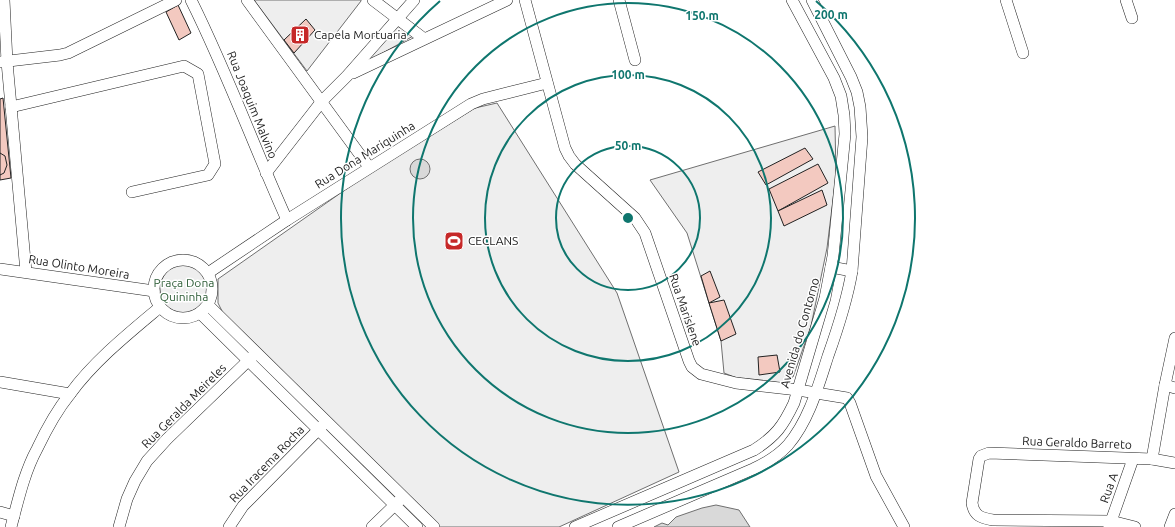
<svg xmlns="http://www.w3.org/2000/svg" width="1175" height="527" font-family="Ubuntu,sans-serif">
	<rect width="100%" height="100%" fill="#fff"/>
	<g fill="#eee" stroke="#6f6f6f">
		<polygon points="254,0 361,0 361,1 307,71"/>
		<polygon points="397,26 415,35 363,64"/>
		<polygon points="497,103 617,293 679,472 559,527 436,527 225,317 218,303 218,279 362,178 475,108"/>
		<polygon points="835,126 836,175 827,248 811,326 793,377 782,383 737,378 724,373 721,341 687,233 650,180"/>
		<circle cx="185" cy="289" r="25"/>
	</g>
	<g fill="#d9d9d9" stroke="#6f6f6f">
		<circle cx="420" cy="169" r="10"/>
		<polygon points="716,505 739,510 750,527 654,527 662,523 668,525 676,517 702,508"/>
	</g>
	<g fill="#f3c9c0" stroke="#222">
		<polygon points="178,5 191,33 179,40 166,12"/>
		<polygon points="306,19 315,30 294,53 284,40"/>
		<polygon points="3,98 11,178 0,180 0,99"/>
		<polygon points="805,148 813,159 766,185 758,172"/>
		<polygon points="0,153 5,156 7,165 4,173 0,175"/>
		<polygon points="818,164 828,183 778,211 769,189"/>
		<polygon points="822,190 827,205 784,226 778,211"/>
		<polygon points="710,271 720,297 709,303 701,276"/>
		<polygon points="724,300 736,334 721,341 709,303"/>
		<polygon points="777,355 780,372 759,375 758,357"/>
	</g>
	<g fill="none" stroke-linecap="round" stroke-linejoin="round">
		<g stroke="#222" stroke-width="12">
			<g id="minor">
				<polyline points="4,0 7,62"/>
				<path d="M191 0C227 72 254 147 287 220"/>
				<polyline points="247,0 369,167"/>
				<polyline points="373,0 423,38"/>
				<polyline points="525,0 565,148 569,156 575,164 635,218 645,233 689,361 692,367 701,374 736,383 798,390 847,398 850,403 876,476 904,527"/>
				<polyline points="619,0 635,60"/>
				<polyline points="1006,0 1023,53"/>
				<polyline points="1126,0 1132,18"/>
				<polyline points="0,62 60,55 68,53 176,0"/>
				<polyline points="7,62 26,272"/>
				<polyline points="353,73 507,0"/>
				<polyline points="11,107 184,66 198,74 215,164 208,175 132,192"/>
				<polyline points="266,173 322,101 347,76 414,0"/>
				<circle cx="183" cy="289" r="29"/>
				<polyline points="831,267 852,271"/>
				<polyline points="0,269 154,291"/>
				<polyline points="208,273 287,220 471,104 483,99 547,83"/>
				<polyline points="208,305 434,527"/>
				<polyline points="200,313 417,527"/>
				<polyline points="0,382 70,394"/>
				<polyline points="1165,385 1175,388"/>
				<polyline points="1152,459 1165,385 1175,338"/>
				<polyline points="0,512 14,516"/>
				<path d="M11 527C18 501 24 473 37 449 46 430 57 410 70 394 94 361 129 333 160 307"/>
				<polyline points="119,527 127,499 135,481 147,461 167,439 253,356"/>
				<polyline points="229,527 243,506 323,425"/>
				<polyline points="372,527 400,500"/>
				<path d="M575 527 754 450C776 436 783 426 794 403L825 298 833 256 845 134 844 115 841 96 834 78 792 0"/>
				<path d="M618 527 753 469C766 463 778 456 788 445 809 420 818 387 828 356 838 328 847 301 852 271L862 137 860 107 857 92 851 77 812 0"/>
				<polyline points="1109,527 1133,459"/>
				<path d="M1135 527 1111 521 993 520C981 518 974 516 972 503L979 459 981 456 989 453 1152 459 1175 463"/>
				<polyline points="1170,527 1175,514"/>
			</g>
		</g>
		<use href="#minor" stroke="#fff" stroke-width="11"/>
	</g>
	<g fill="none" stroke="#0f766e" stroke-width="2">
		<circle cx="628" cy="218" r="72"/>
		<circle cx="628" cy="218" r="143"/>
		<circle cx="628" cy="218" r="215"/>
		<path d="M816 1A287 287 0 1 1 440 1"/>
	</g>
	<defs>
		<g id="building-square" transform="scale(1)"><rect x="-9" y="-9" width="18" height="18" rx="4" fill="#c62828" stroke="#fff"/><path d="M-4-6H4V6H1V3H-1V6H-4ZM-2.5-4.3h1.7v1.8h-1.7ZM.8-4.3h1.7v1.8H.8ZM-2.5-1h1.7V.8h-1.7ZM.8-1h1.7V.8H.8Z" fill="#fff"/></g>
		<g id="stadium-square" transform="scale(1)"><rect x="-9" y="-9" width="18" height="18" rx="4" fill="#c62828" stroke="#fff"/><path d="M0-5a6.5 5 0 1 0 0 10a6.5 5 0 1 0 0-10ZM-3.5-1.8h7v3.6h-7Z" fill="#fff"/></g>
	</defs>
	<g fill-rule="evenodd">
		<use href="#building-square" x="300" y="35"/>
		<use href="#stadium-square" x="454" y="241"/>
	</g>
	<g text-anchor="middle" stroke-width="3" stroke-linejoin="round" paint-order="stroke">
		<g font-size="12" fill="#222" stroke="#fff" text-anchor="start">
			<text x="314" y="39">Capela Mortuaria</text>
			<text x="468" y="245">CECLANS</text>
		</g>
		<g font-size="12" fill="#222" stroke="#fff">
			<text transform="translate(252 105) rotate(68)" y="4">Rua Joaquim Malvino</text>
			<text transform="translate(365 155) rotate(-32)" y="4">Rua Dona Mariquinha</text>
			<text transform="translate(79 267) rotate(9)" y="4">Rua Olinto Moreira</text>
			<text transform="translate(685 310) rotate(71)" y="4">Rua Marislene</text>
			<text transform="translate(800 333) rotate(-74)" y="4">Avenida do Contorno</text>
			<text transform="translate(184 406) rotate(-45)" y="4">Rua Geralda Meireles</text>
			<text transform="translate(1077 443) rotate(2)" y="4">Rua Geraldo Barreto</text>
			<text transform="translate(267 464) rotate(-46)" y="4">Rua Iracema Rocha</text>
			<text transform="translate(1109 488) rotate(-70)" y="4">Rua A</text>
		</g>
		<g font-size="12" fill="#2f5e38" stroke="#fff">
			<text x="184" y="287">Praça Dona<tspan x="184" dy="14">Quininha</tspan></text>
		</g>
	</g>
	<circle cx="628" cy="218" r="6" fill="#0f766e" stroke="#fff" stroke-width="2"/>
	<g font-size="12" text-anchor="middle" font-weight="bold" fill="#0f766e" stroke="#fff" stroke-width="3" stroke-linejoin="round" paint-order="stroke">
		<text x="831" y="19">200 m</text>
		<text x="702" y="20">150 m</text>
		<text x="628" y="79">100 m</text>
		<text x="628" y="150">50 m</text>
	</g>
</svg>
